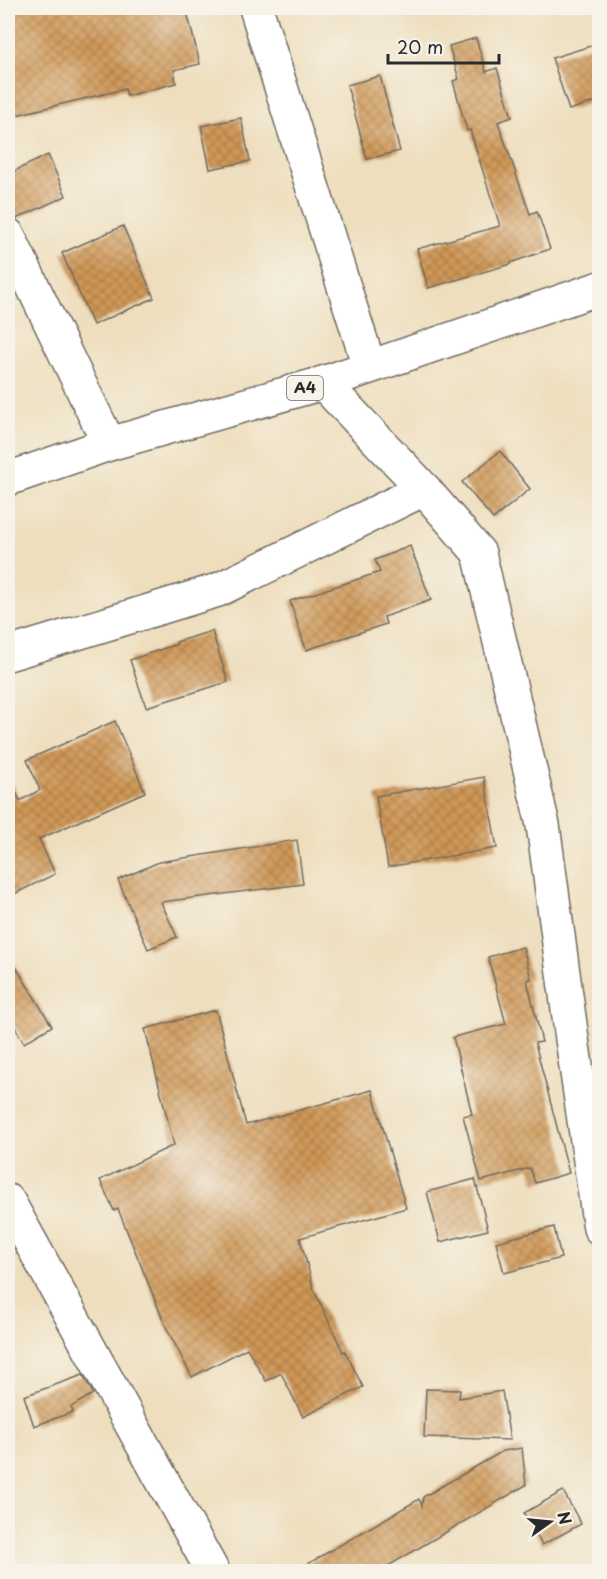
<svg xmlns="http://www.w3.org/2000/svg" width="607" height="1579" font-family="'Playpen Sans',sans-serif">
	<defs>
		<pattern id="building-cross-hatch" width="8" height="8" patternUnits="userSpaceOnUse" patternTransform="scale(1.5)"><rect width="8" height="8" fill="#d09856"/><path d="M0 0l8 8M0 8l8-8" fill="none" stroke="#a97c47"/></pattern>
	</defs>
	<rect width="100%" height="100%" fill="#f7f3e8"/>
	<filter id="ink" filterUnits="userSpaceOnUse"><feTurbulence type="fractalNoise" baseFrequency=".0167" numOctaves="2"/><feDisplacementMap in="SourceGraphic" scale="12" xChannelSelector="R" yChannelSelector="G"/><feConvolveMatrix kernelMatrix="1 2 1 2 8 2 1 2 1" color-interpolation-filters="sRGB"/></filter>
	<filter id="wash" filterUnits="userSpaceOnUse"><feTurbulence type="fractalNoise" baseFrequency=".008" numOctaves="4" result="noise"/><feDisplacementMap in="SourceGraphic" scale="24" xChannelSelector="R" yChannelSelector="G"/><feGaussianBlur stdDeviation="1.35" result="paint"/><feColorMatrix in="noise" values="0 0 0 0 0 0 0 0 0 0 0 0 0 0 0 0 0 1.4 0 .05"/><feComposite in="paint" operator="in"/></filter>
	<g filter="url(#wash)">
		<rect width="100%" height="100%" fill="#eedebd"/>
		<g id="blocks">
			<g fill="url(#building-cross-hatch)">
				<polygon points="8,8 186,8 200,64 174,70 176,83 127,96 125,89 8,117"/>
				<polygon points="476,38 486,72 497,68 512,117 498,122 530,214 537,211 550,249 510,263 511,264 428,288 417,249 500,226 470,130 467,131 453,81 459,79 449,46"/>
				<polygon points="600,43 600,100 569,110 552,58"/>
				<polygon points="380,76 400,151 367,159 347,85"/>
				<polygon points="241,118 250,161 210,169 201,126"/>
				<polygon points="48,155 66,196 16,219 8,217 8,174"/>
				<polygon points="123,226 154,298 93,325 62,253"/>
				<polygon points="500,451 530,489 493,519 462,482"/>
				<polygon points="410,546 431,600 384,617 386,624 306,650 290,601 380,572 375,560"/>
				<polygon points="212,631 228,682 146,707 130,660 177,644 176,642"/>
				<polygon points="115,721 145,792 39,839 55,874 8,897 8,773 20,801 40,790 27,760"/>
				<polygon points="484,777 497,848 388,867 376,796"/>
				<polygon points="297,840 303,884 161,902 177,937 148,949 118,880 159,862"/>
				<polygon points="523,947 531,979 527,980 542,1042 535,1043 569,1173 535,1183 530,1168 481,1181 463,1116 472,1114 453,1037 506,1024 488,957"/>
				<polygon points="8,954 52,1026 24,1043 8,1015"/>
				<polygon points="216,1010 246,1125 372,1090 406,1208 300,1238 314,1290 343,1352 345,1351 363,1387 303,1417 281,1373 266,1381 247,1348 192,1377 166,1327 118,1209 114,1211 100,1180 174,1145 145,1029"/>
				<polygon points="475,1179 488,1230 440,1242 427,1192"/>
				<polygon points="554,1227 561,1258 504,1273 496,1242"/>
				<polygon points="83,1375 93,1394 71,1407 73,1412 34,1426 24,1396"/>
				<polygon points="426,1389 460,1390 459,1398 502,1391 510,1440 424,1437"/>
				<polygon points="522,1448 526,1485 378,1572 294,1572 419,1499 422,1506 423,1497 503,1451"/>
				<polygon points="563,1491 581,1524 542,1545 524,1513"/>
			</g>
		</g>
	</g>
	<g filter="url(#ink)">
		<use href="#blocks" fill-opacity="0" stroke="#6f6a5e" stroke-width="1.5"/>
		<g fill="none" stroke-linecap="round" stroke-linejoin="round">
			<g stroke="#6f6a5e" stroke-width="36">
				<g id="street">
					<polyline points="256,8 369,366"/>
					<polyline points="8,235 109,444"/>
					<polyline points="424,489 479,553 543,825 572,1039 600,1228"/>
					<polyline points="8,654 218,590 424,489 323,383"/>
					<polyline points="8,1201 213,1572"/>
				</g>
			</g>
			<g stroke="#6f6a5e" stroke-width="36">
				<polyline id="highway" points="8,479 109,444 323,383 600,288"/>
			</g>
			<use href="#street" stroke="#fff" stroke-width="33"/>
			<use href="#highway" stroke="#fff" stroke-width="33"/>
		</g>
	</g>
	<g text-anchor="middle" stroke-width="5" stroke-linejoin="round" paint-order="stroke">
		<rect fill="#f7f3e8" stroke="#686764" stroke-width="1.5" x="287" y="376" width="36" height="24" rx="4.5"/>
		<g font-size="15" font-weight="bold" fill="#2b2b2b">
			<text x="305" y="393">A4</text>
		</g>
	</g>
	<rect width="607" height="1579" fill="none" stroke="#f7f3e8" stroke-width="30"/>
	<g transform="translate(550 1522) rotate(75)" stroke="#f7f3e8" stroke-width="4.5" paint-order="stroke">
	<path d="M0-4.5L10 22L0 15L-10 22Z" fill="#2b2b2b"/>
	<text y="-9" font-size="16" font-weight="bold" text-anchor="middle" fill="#2b2b2b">N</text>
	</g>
	<path d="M388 54v9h111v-9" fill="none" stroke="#2b2b2b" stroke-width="3"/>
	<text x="397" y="54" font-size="18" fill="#2b2b2b" stroke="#f7f3e8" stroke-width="4.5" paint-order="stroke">20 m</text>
</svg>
